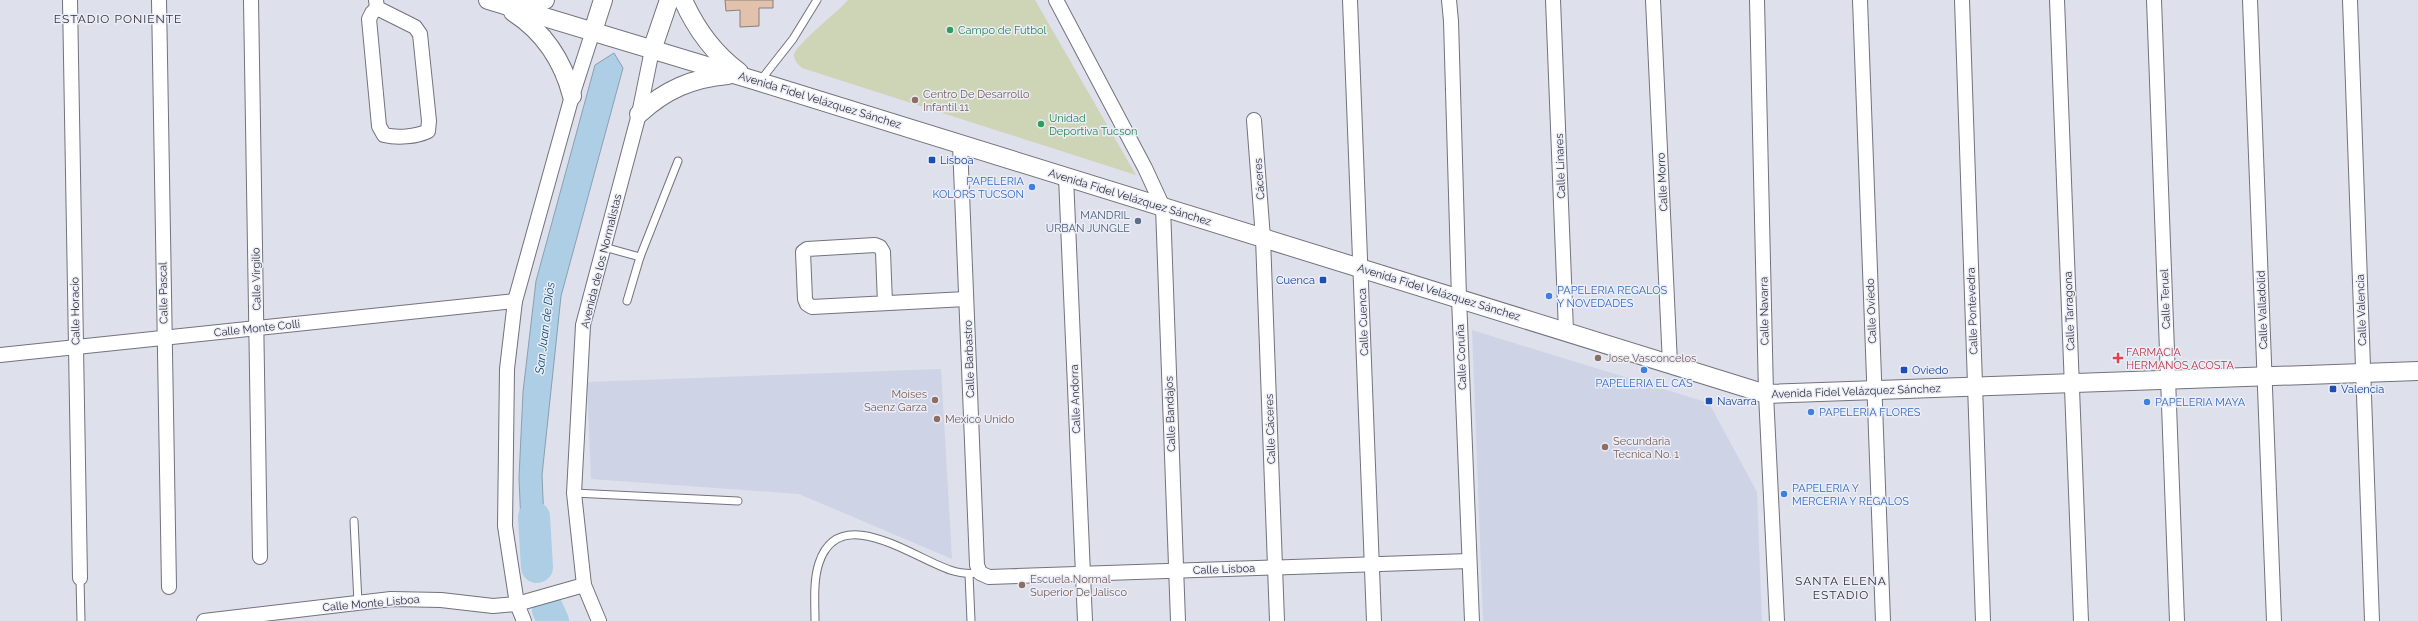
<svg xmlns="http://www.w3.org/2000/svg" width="2418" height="621" font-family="Raleway,sans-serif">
	<rect width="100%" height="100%" fill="#dee0ec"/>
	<g fill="#cfd3e6">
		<polygon points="1472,330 1709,403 1757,492 1762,621 1483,621"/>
		<polygon points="941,369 952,559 799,494 591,479 587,382"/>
	</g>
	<path fill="#cdd5b6" d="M848 0H1035L1136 175 802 68C798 64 794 61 794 55 794 46 839 11 848 0Z"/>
	<polygon fill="#adcee5" stroke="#88a0b1" points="614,53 623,68 561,296 542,475 545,545 536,561 522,548 519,478 523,392 536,281 595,65"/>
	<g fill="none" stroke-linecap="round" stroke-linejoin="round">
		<g stroke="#adcee5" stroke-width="32">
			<polyline points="534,517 537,567"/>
			<polyline points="548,610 553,621"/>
		</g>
	</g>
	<polygon fill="#e2c2ac" stroke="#897f78" points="725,0 773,0 773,8 759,8 759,26 740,27 740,10 726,11"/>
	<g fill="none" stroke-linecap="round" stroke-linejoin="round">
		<g stroke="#71737d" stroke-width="9">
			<g id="service">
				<polyline points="760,81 793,39 817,0"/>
				<polyline points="604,247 640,257"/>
				<polyline points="627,301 640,257 678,161"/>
				<polyline points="574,493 738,501"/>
				<polyline points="354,521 358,603"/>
				<polyline points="969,574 971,621"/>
				<polyline points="80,578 81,621"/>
				<path d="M815 621C815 603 813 581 819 563 839 502 912 557 950 570 959 573 970 574 980 573"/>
			</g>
		</g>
		<g stroke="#71737d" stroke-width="16">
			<g id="minor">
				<polyline points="70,0 80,578"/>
				<polyline points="159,0 169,587"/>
				<polyline points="251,0 260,557"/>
				<path d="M376 0 377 8 372 13 369 19 379 126 384 135C397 138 416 137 428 131L429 121 420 34 415 27 377 8"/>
				<polyline points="1056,0 1145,168 1163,207 1178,621"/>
				<polyline points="1350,0 1374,621"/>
				<polyline points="1449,0 1451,21 1459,298 1472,621"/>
				<polyline points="1553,0 1566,331"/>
				<polyline points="1653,0 1670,364"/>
				<polyline points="1757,0 1766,394 1777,621"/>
				<polyline points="1860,0 1883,621"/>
				<polyline points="1962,0 1983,621"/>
				<polyline points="2057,0 2081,621"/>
				<polyline points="2154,0 2177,621"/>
				<polyline points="2250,0 2274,621"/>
				<polyline points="2350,0 2372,621"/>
				<polyline points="1254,120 1263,238 1277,621"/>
				<polyline points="960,144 977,565 980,573 989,577 1469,561"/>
				<polyline points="1066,177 1085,621"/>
				<polyline points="885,303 883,252 880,247 875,245 807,249 803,252 805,299 807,304 812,307 966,299"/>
				<polyline points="0,355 515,301"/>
				<polyline points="204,621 391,599 441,600 493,606 517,604 584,585"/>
				<polyline points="524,621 517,604 505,526 507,369 515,301 572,96 593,31"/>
				<polyline points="599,621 584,585 574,493 583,325 639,114 652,50"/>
			</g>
		</g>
		<g stroke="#71737d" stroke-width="20">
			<g id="tertiary">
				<polyline points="488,0 760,82 1766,394 2418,371"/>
				<path d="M683 0C696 29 713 53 739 72"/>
				<polyline points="512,3 545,0"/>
				<path d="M513 12C544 32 563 61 572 96"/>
				<polyline points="593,31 603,0"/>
				<polyline points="652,50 669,0"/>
				<path d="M639 114C665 90 692 78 728 75"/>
			</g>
		</g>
		<use href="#service" stroke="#fff" stroke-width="7"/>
		<use href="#minor" stroke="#fff" stroke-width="14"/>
		<use href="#tertiary" stroke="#fff" stroke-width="18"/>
	</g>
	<g fill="#2e9e5b" stroke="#ebeef9" stroke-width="1.5">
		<circle cx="950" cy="30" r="4"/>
		<circle cx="1041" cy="124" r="4"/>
	</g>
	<g fill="#8d6e63" stroke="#ebeef9" stroke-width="1.5">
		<circle cx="915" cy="100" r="4"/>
		<circle cx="1598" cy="358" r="4"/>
		<circle cx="935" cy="400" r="4"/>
		<circle cx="937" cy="419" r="4"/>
		<circle cx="1605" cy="447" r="4"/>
		<circle cx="1022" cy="585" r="4"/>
	</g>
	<g fill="#1a4fb4" stroke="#ebeef9" stroke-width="1.5">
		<rect x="928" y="156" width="8" height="8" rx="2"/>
		<rect x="1319" y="276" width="8" height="8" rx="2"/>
		<rect x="1900" y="366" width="8" height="8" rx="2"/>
		<rect x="2329" y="385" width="8" height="8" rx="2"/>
		<rect x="1705" y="397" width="8" height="8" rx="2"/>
	</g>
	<g fill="#3f7fe0" stroke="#ebeef9" stroke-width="1.5">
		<circle cx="1032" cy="187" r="4"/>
		<circle cx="1549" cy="296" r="4"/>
		<circle cx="1644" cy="370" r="4"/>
		<circle cx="2147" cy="402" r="4"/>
		<circle cx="1811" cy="412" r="4"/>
		<circle cx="1784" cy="494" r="4"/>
	</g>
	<circle fill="#5c6f8a" stroke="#ebeef9" stroke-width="1.5" cx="1138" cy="221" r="4"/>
	<path fill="#e0444e" stroke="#ebeef9" stroke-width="1.5" d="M2116 352h4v4h4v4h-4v4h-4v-4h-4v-4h4z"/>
	<g text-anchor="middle" stroke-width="3" stroke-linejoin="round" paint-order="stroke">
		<g font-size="11" fill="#27864d" stroke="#ebeef9" text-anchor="start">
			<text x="958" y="34">Campo de Futbol</text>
			<text x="1049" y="122">Unidad<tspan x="1049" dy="13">Deportiva Tucson</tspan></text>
		</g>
		<g font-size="11" fill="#785e54" stroke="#ebeef9" text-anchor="start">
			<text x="923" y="98">Centro De Desarrollo<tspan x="923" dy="13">Infantil 11</tspan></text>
			<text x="1606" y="362">Jose Vasconcelos</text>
			<text x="927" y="398" text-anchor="end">Moises<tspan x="927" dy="13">Saenz Garza</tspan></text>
			<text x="945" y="423">Mexico Unido</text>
			<text x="1613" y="445">Secundaria<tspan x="1613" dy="13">Tecnica No. 1</tspan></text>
			<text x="1030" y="583">Escuela Normal<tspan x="1030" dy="13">Superior De Jalisco</tspan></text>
		</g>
		<g font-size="11" fill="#323337" stroke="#ebeef9">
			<text transform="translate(820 100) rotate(17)" y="4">Avenida Fidel Velázquez Sánchez</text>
			<text transform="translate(1560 166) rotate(-92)" y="4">Calle Linares</text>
			<text transform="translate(1259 179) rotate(-94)" y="4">Cáceres</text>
			<text transform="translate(1662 182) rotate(-93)" y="4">Calle Morro</text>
			<text transform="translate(1130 197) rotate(17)" y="4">Avenida Fidel Velázquez Sánchez</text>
			<text transform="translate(601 261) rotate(-76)" y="4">Avenida de los Normalistas</text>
			<text transform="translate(256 279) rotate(-91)" y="4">Calle Virgilio</text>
			<text transform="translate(1439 292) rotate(17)" y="4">Avenida Fidel Velázquez Sánchez</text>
			<text transform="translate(163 293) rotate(-91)" y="4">Calle Pascal</text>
			<text transform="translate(2165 299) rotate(-92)" y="4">Calle Teruel</text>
			<text transform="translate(2262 310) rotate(-92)" y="4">Calle Valladolid</text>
			<text transform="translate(2361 310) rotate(-92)" y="4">Calle Valencia</text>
			<text transform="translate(75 311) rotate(-91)" y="4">Calle Horacio</text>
			<text transform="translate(1764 311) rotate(-91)" y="4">Calle Navarra</text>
			<text transform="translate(1871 311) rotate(-92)" y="4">Calle Oviedo</text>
			<text transform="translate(1972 311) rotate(-92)" y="4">Calle Pontevedra</text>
			<text transform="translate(2069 311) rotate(-92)" y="4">Calle Tarragona</text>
			<text transform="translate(1363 322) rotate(-92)" y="4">Calle Cuenca</text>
			<text transform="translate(257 328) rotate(-6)" y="4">Calle Monte Colli</text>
			<text transform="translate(1461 357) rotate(-92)" y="4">Calle Coruña</text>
			<text transform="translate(969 359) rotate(-92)" y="4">Calle Barbastro</text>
			<text transform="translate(1856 391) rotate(-2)" y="4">Avenida Fidel Velázquez Sánchez</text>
			<text transform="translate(1075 399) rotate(-92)" y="4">Calle Andorra</text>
			<text transform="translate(1170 414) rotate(-92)" y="4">Calle Bandajos</text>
			<text transform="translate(1270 429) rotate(-92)" y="4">Calle Cáceres</text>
			<text transform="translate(1224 569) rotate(-2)" y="4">Calle Lisboa</text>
			<text transform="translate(371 603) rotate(-5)" y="4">Calle Monte Lisboa</text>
		</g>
		<g font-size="11" fill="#164399" stroke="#ebeef9" text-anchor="start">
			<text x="940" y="164">Lisboa</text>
			<text x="1315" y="284" text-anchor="end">Cuenca</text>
			<text x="1912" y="374">Oviedo</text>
			<text x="2341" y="393">Valencia</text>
			<text x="1717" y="405">Navarra</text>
		</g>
		<g font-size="11" fill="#366cbe" stroke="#ebeef9" text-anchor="start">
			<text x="1024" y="185" text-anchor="end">PAPELERIA<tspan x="1024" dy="13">KOLORS TUCSON</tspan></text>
			<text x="1557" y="294">PAPELERIA REGALOS<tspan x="1557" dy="13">Y NOVEDADES</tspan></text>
			<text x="1644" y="387" text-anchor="middle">PAPELERIA EL CAS</text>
			<text x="2155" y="406">PAPELERIA MAYA</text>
			<text x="1819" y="416">PAPELERIA FLORES</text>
			<text x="1792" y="492">PAPELERIA Y<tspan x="1792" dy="13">MERCERIA Y REGALOS</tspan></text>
		</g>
		<g font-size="11" fill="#4e5e75" stroke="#ebeef9" text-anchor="end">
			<text x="1130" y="219">MANDRIL<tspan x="1130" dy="13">URBAN JUNGLE</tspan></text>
		</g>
		<g font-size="11" fill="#be3a42" stroke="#ebeef9" text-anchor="start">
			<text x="2126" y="356">FARMACIA<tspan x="2126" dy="13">HERMANOS ACOSTA</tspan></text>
		</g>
		<g font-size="12" letter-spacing="1" fill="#323337" stroke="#ebeef9">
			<text x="118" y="23">ESTADIO PONIENTE</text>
			<text x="1841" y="585">SANTA ELENA<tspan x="1841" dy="14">ESTADIO</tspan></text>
		</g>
		<g font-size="12" font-style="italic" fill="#114b6a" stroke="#ebeef9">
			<text transform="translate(545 328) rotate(-83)" y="4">San Juan de Diós</text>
		</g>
	</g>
</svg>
